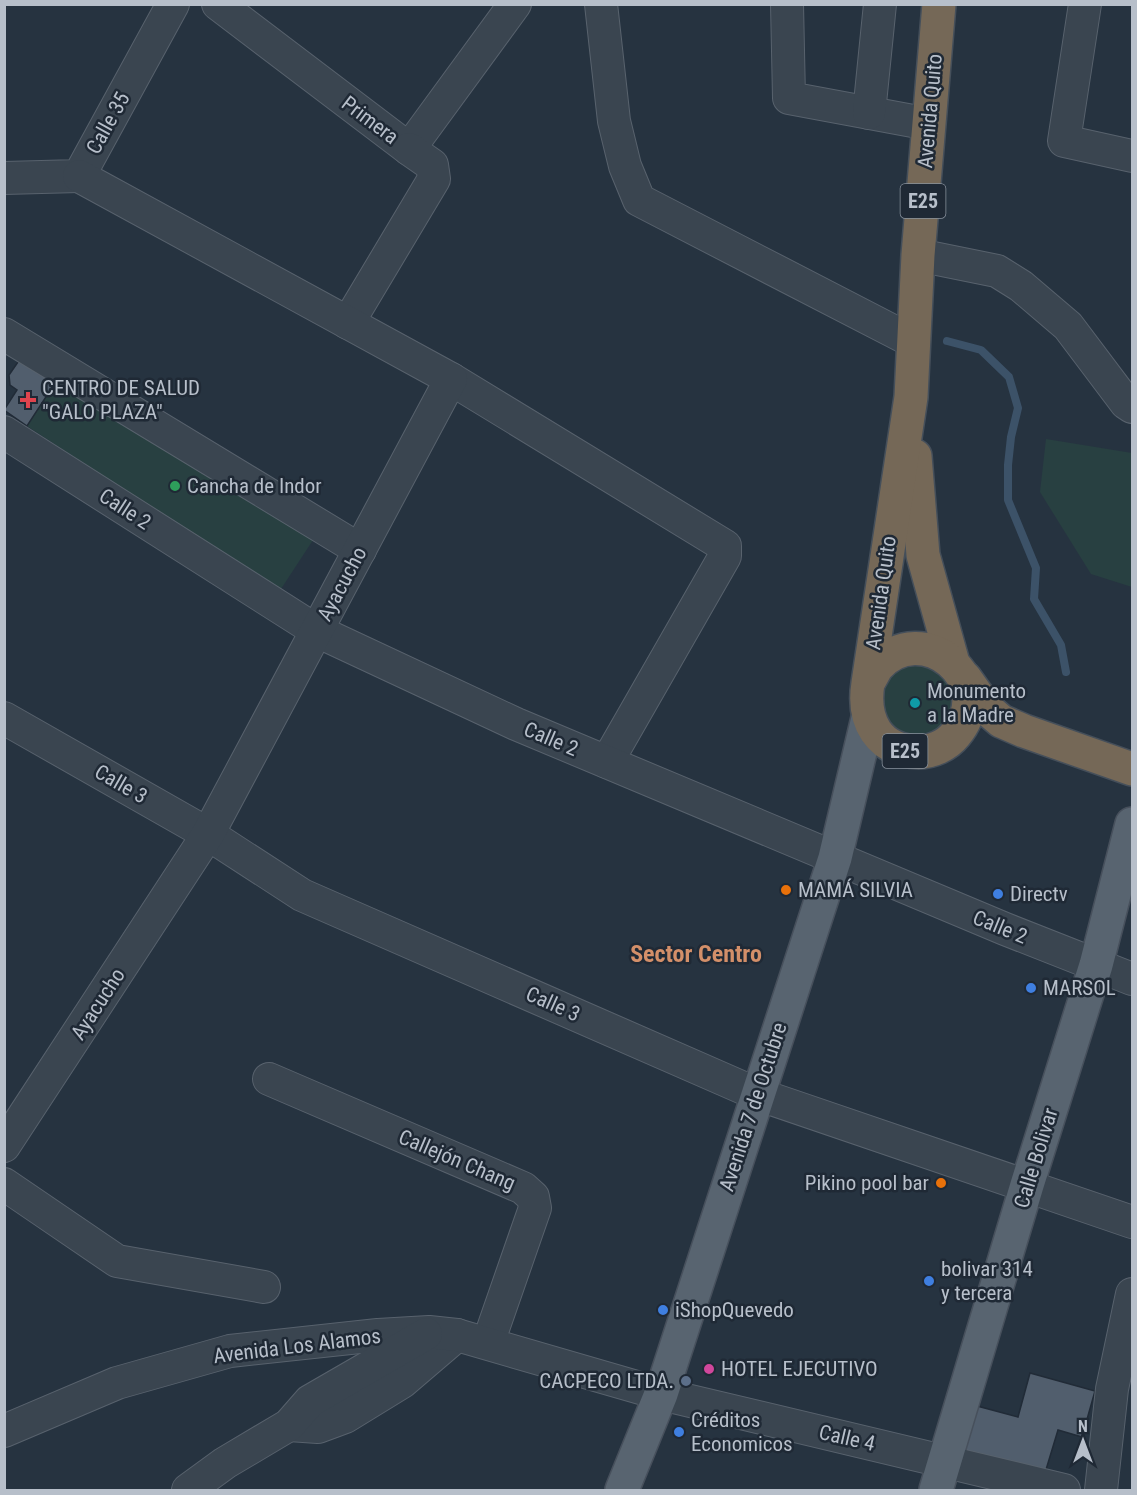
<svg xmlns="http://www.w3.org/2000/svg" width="1137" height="1495" font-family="'Roboto Condensed',sans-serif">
	<rect width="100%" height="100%" fill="#263340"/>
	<g fill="#284041">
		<polygon points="62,373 313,540 279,592 27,426"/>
		<polygon points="1046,439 1132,453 1132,587 1091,574 1040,492"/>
		<path d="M916 663 940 670 955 690 947 727 923 739C916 738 903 737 897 732 868 708 881 671 916 663Z"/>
	</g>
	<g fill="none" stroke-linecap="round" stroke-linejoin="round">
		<polyline stroke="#3c5268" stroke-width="8" points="947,341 981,350 1009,377 1018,408 1011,437 1008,465 1008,500 1036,568 1034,599 1061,645 1066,672"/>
	</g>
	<g fill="#515e6d" stroke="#212b37" stroke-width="1.5">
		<polygon points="20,359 55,383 27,426 4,410 17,390 10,385 9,375"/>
		<polygon points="1030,1373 1095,1391 1082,1437 1058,1430 1045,1473 964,1450 977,1406 1018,1417"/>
	</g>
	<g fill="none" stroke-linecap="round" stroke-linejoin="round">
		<g stroke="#58626d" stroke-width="34">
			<g id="minor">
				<polyline points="218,4 409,149 515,4"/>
				<polyline points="601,4 614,121 625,166 639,200 914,342"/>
				<polyline points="787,4 789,98 929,124"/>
				<polyline points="1085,4 1064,141 1132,156"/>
				<polyline points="869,113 880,4"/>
				<polyline points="4,178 79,176 173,4"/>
				<polyline points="918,255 997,271 1021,286 1068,326 1126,403 1132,407"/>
				<polyline points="348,323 434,179 432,165 409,149"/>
				<polyline points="4,334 360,550"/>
				<polyline points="451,379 725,546 725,556 607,762"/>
				<polyline points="4,432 317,631 516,724 1005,929 1132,979"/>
				<polyline points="4,718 208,834 302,895 757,1094 1132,1222"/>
				<polyline points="269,1079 523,1188 533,1197 535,1208 488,1343"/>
				<polyline points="4,1146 208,834 451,379 79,176"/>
				<polyline points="4,1184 117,1261 264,1287"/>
				<polyline points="289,1425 318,1427 345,1417 402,1382 457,1335"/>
				<polyline points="4,1431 117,1383 230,1351 378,1335 429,1332 457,1335 661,1394 1064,1490"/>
				<polyline points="188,1490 225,1463 289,1425 310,1401 426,1334"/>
				<polyline points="1101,1490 1112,1389 1132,1294"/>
			</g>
		</g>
		<g stroke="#47505c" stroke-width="36">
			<g id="major">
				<polyline points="622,1490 661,1394 835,858 868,718"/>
				<polyline points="936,1490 1027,1185 1096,965 1132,824"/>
			</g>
		</g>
		<g stroke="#454f5a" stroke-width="36">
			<g id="highway">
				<polyline points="915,456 923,555 953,663"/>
				<polyline points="965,678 987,709 1001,721 1024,731 1132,769"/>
				<path d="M868 683C871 678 874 672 877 667 922 616 1001 681 955 735 947 745 932 752 919 752 878 751 862 721 868 683L911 397 918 255 939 4"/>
			</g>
		</g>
		<use href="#minor" stroke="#3a4550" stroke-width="32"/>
		<use href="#major" stroke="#586470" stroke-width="33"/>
		<use href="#highway" stroke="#756857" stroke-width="33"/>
	</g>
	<path fill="#e0444e" stroke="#1f2935" stroke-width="2" d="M25 391h6v6h6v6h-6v6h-6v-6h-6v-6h6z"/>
	<circle fill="#2e9e5b" stroke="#1f2935" stroke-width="2" cx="175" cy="486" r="6"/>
	<circle fill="#0f9aa8" stroke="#1f2935" stroke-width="2" cx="915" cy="703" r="6"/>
	<g fill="#e8710a" stroke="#1f2935" stroke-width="2">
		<circle cx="786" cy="890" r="6"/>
		<circle cx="941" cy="1183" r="6"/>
	</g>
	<g fill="#3f7fe0" stroke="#1f2935" stroke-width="2">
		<circle cx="998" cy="894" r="6"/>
		<circle cx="1031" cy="988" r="6"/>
		<circle cx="929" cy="1281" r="6"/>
		<circle cx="663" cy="1310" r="6"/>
		<circle cx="679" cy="1432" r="6"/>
	</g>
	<circle fill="#d1479c" stroke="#1f2935" stroke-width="2" cx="709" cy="1369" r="6"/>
	<circle fill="#5c6f8a" stroke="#1f2935" stroke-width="2" cx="686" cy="1381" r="6"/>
	<g text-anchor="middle" stroke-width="5" stroke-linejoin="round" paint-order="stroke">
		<g fill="#1f2935" stroke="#89929d" stroke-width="1.5">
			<rect x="900.5" y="184" width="45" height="34" rx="4.5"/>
			<rect x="882.5" y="734" width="45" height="34" rx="4.5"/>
		</g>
		<g font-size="20" font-weight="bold" fill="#b7bfca">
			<text x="923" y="208">E25</text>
			<text x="905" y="758">E25</text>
		</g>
		<g font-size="21" fill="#b7bfca" stroke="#1f2935">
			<text transform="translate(930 111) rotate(-85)" y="7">Avenida Quito</text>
			<text transform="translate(370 120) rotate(37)" y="7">Primera</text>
			<text transform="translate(108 123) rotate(-61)" y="7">Calle 35</text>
			<text transform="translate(125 509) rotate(33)" y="7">Calle 2</text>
			<text transform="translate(342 584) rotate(-62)" y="7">Ayacucho</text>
			<text transform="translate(881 593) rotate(-82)" y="7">Avenida Quito</text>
			<text transform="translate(551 739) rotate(23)" y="7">Calle 2</text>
			<text transform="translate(121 784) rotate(30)" y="7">Calle 3</text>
			<text transform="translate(1000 927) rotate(22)" y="7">Calle 2</text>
			<text transform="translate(98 1004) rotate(-57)" y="7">Ayacucho</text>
			<text transform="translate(553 1004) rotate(24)" y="7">Calle 3</text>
			<text transform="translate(753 1107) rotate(-72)" y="7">Avenida 7 de Octubre</text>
			<text transform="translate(1036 1158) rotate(-73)" y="7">Calle Bolivar</text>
			<text transform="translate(457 1160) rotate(23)" y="7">Callejón Chang</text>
			<text transform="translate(297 1346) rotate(-7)" y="7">Avenida Los Alamos</text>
			<text transform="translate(847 1438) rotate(13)" y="7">Calle 4</text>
		</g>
		<g font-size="21" fill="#b7bfca" stroke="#1f2935" text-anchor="start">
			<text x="42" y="395">CENTRO DE SALUD<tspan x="42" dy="24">"GALO PLAZA"</tspan></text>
			<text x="187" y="493">Cancha de Indor</text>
			<text x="927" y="698">Monumento<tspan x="927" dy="24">a la Madre</tspan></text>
			<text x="798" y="897">MAMÁ SILVIA</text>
			<text x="1010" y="901">Directv</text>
			<text x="1043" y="995">MARSOL</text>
			<text x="929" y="1190" text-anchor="end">Pikino pool bar</text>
			<text x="941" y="1276">bolivar 314<tspan x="941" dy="24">y tercera</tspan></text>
			<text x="675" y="1317">iShopQuevedo</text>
			<text x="721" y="1376">HOTEL EJECUTIVO</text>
			<text x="674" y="1388" text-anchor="end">CACPECO LTDA.</text>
			<text x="691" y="1427">Créditos<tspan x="691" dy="24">Economicos</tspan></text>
		</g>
		<g font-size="24" font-weight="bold" fill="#d38f69" stroke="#1f2935">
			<text x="696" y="962">Sector Centro</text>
		</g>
	</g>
	<rect width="1137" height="1495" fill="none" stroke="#b7bfca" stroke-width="12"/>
	<g transform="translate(1083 1441)" stroke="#1f2935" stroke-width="4.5" paint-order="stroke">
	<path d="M0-4.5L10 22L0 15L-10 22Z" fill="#b7bfca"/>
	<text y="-9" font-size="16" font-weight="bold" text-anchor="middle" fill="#b7bfca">N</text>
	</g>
</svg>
